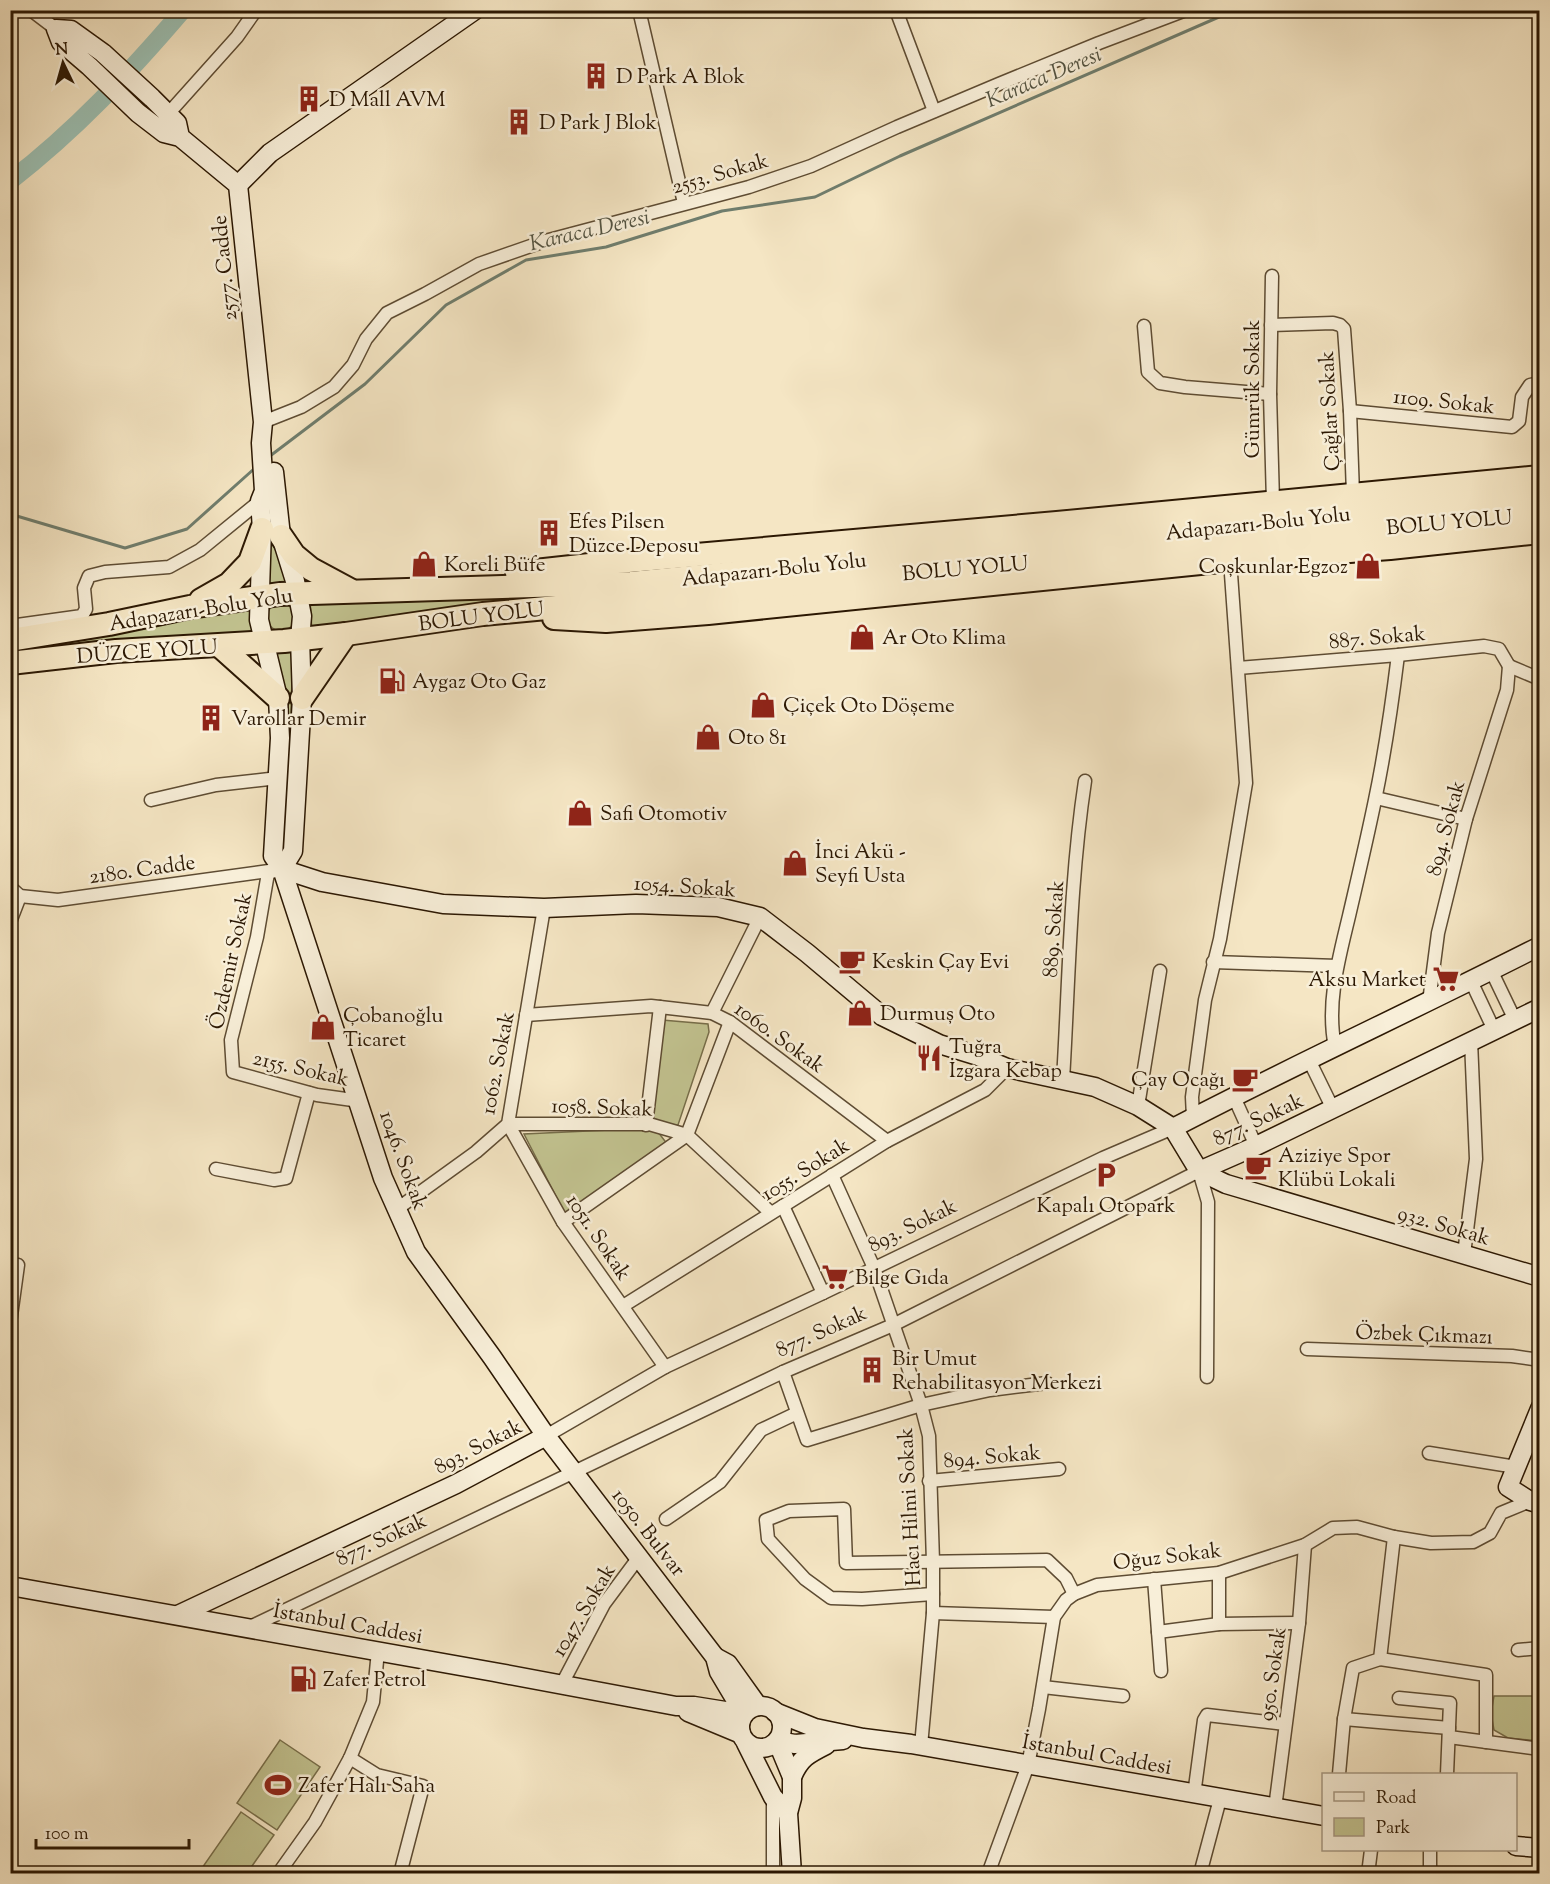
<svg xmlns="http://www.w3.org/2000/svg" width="1550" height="1884" font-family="'Sorts Mill Goudy',serif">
	<rect width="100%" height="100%" fill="#f5e6c4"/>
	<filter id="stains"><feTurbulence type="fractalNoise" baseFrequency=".00333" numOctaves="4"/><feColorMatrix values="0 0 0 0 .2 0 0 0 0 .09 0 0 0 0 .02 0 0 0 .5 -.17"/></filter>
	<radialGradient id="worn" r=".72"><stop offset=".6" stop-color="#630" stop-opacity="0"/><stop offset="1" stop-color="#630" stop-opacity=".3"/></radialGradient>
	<g fill="#c2c390" stroke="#776e4a" stroke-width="1.5">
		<polygon points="271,529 286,582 266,583"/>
		<polygon points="592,594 312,633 310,598"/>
		<circle cx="281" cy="617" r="14"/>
		<polygon points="250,603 254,637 11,656 11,648"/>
		<polygon points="275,651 293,651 286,853 280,853"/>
		<polygon points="662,1020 708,1024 709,1032 678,1125 671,1127 649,1116"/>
		<polygon points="631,1129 658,1132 668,1145 565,1214 524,1134"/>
		<polygon points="1494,1696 1538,1696 1539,1741 1508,1738 1494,1730 1491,1714"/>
		<polygon points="280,1740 320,1767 277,1830 237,1803"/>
		<polygon points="241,1812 274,1835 247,1873 209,1873 202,1868"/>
	</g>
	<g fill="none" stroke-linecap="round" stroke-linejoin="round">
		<g stroke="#6f7d6d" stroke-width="3">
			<polyline points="270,456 365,384 446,305 526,260 606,247 722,211 815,197 900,156 1235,10"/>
			<polyline points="10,514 125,548 187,529 255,468"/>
		</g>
		<path stroke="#9cc0b3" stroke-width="18" d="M10 181C75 131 130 72 183 10"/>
		<g stroke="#5e4c33" stroke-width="15">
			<g id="street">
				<polyline points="31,10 56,29"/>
				<polyline points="639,10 684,203"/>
				<polyline points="896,10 934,111"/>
				<polyline points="168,114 237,37 256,10"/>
				<polyline points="1272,276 1270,394 1273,502"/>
				<polyline points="1271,325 1333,323 1340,325 1344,329 1350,411 1353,494"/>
				<polyline points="1144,326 1148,372 1160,383 1185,387 1270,394"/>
				<polyline points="1350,411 1512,427 1519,421 1522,397 1530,385 1540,383"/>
				<polyline points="263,422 301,407 334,387 353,365 366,339 387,313 425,294 479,264 545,241 749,187 811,166 897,127 999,84 1099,43 1186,10"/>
				<polyline points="10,626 82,616 86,609 84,588 89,576 105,572 169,567 200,550 260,501"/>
				<polyline points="1509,666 1540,679"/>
				<polyline points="1238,668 1398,655 1484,646 1499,649 1509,666"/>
				<polyline points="1376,798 1466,819"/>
				<polyline points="151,800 216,785 278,778"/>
				<polyline points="282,869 268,873 257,937 231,1040 233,1072 317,1095 360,1101"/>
				<polyline points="10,887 20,896 58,900 276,870"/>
				<polyline points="10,922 20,896"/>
				<polyline points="1213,962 1337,966"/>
				<polyline points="1491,970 1515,1020"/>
				<polyline points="1471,981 1494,1030"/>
				<polyline points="1429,1002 1438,933 1466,819 1507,690 1509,666"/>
				<polyline points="712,1013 760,917"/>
				<polyline points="526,1015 651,1006 712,1013 730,1022 887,1141"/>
				<path d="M1335 1047C1326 1003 1339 958 1349 916 1358 877 1367 839 1375 800 1385 752 1392 704 1398 655"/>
				<polyline points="1309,1060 1333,1109"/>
				<path d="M1063 1080C1069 980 1070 880 1085 781"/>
				<polyline points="1234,1097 1256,1146"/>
				<polyline points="1138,1106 1160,971"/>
				<polyline points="1193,1117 1192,1097 1205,1000 1220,939 1246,783 1230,560"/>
				<polyline points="646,1125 660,1007"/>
				<polyline points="216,1169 274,1180 286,1178 309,1093"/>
				<polyline points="832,1175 874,1268 921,1405 929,1436 933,1562 933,1613 921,1746"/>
				<polyline points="783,1206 823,1293"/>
				<polyline points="397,1209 476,1152 508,1124 544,908"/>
				<polyline points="563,1222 687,1135 730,1022"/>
				<polyline points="1464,1254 1476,1159 1471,1041"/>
				<polyline points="623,1306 887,1141 985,1090 1007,1068"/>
				<polyline points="10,1323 18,1265"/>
				<polyline points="1307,1349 1512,1356 1540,1360"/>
				<polyline points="665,1367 563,1222 508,1124 649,1124 687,1135 771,1213"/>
				<polyline points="783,1372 807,1440 921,1405 990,1390 1047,1383"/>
				<polyline points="546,1436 665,1367 823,1293 1103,1158 1173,1128"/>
				<polyline points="1429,1453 1516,1467"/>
				<polyline points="929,1481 1059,1469"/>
				<polyline points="666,1519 720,1482 761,1430 797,1413"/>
				<polyline points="1219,1573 1219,1624"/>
				<polyline points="1154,1579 1161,1671"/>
				<polyline points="933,1594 862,1599 831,1598 805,1579 768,1539 766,1520 789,1511 844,1509 846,1563 1047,1560 1066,1578 1074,1594"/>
				<polyline points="933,1613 1054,1617"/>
				<polyline points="248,1628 783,1372 893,1325 1199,1171 1208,1202 1207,1377"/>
				<polyline points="1158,1632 1219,1624 1299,1623"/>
				<polyline points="1518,1650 1540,1648"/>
				<polyline points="1380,1659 1486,1675 1486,1742"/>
				<polyline points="562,1684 604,1604 639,1557"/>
				<polyline points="1043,1687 1123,1696"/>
				<polyline points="1399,1698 1450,1703 1447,1774"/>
				<polyline points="1344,1719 1449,1728"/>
				<polyline points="1449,1737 1540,1749"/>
				<polyline points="350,1758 377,1775 423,1786 400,1874"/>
				<polyline points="1339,1774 1344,1719 1353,1668 1380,1659 1394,1537"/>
				<polyline points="1194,1795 1204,1720 1207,1715 1285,1724"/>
				<polyline points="773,1797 773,1874"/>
				<polyline points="1275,1808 1299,1623 1305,1545"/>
				<polyline points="1430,1850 1430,1874"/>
				<polyline points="278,1874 315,1822 350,1758 373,1702 378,1651"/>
				<polyline points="988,1874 1028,1765 1039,1709 1054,1617 1066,1600 1074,1594 1097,1585 1219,1573 1305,1545 1333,1528 1357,1527 1394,1537 1431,1543 1473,1542 1490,1533 1501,1513 1530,1501"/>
				<polyline points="1200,1874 1220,1799"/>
				<polyline points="1368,1874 1371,1850"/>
			</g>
		</g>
		<g stroke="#2c1803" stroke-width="21">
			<g id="secondary">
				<polyline points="180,137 177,123 152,98 103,53 71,30 56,29 61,42 89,66 138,113 164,133 180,137 238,185 263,422 261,443 264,491 260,501 262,529 259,620 278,698 280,738 273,856 282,869 383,1178 416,1252 492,1357 546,1436 715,1657 719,1672 744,1714"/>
				<polyline points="238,185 270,153 475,10"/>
				<polyline points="274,472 281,536 295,581 302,616 300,639 302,698 293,851 282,869"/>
				<polyline points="282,869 322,882 443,904 544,908 636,904 718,907 760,917 807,953 882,1016 939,1044 978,1056 1007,1068 1095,1087 1138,1106 1173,1128 1199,1171"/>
				<path d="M1173 1128C1294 1065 1418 1008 1540 946"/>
				<polyline points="1199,1171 1256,1146 1540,1008"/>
				<polyline points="1199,1171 1226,1184 1540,1277"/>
				<polyline points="1540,1409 1508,1487 1530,1501 1540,1504"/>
				<polyline points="10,1586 494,1672 676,1706 694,1706 744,1714"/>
				<polyline points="178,1615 456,1484 546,1436"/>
				<polyline points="715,1657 728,1664 758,1706"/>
				<circle cx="761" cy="1727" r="21"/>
				<polyline points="688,1712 741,1734"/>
				<polyline points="775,1712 815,1728 863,1738 911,1744 1324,1816"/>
				<polyline points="777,1741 792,1777 792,1798 788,1813 792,1874"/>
				<polyline points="777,1741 795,1744 843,1740"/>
				<polyline points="746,1743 773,1797 788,1813"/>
				<path d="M792 1777C800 1758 808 1754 826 1745"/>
				<polyline points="1516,1846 1540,1848"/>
			</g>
		</g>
		<g stroke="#2c1803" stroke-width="26">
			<g id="highway">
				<polyline points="281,536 294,555 311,569 350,590"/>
				<polyline points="517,573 617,562 1057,523 1540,477"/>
				<polyline points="201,600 229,584 250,562 262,529"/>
				<polyline points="554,618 606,621 708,613 1230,560 1390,548 1540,532"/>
				<polyline points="10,640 109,624 190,607 280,594 631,583 1540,495"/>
				<polyline points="220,646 278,698"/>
				<polyline points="10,663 116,651 284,641 346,634 483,614 1540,514"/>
				<polyline points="302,698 346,634"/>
			</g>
		</g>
		<use href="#street" stroke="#f8efd9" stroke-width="12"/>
		<use href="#secondary" stroke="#f8efd9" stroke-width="18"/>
		<use href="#highway" stroke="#f5e6c4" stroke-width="22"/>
	</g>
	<defs>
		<g id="building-bare" transform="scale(2.07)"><path d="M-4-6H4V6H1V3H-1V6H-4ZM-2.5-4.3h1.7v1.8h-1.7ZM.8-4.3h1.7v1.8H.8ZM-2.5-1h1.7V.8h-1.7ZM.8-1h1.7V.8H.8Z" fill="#8f2418" stroke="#f8efd9" stroke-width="2.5" paint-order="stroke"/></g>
		<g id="shop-bare" transform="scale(2.07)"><path d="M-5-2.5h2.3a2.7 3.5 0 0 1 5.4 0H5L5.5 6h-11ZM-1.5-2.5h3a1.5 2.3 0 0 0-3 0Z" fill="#8f2418" stroke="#f8efd9" stroke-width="2.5" paint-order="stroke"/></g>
		<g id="fuel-bare" transform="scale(2.07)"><path d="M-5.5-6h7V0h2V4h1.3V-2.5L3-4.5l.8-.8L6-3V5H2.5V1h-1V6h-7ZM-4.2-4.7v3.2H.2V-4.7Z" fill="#8f2418" stroke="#f8efd9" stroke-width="2.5" paint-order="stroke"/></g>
		<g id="cafe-bare" transform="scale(2.07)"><path d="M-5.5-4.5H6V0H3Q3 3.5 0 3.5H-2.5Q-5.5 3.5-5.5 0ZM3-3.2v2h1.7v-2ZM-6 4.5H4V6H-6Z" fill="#8f2418" stroke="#f8efd9" stroke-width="2.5" paint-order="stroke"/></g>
		<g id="supermarket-bare" transform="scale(2.07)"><path d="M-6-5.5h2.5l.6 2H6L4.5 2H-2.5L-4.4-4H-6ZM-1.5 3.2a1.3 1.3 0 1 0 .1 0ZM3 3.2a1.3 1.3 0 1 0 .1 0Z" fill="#8f2418" stroke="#f8efd9" stroke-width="2.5" paint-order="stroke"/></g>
		<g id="restaurant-bare" transform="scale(2.07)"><path d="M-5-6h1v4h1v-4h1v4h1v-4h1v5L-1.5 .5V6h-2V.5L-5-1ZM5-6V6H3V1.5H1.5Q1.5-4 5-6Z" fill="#8f2418" stroke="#f8efd9" stroke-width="2.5" paint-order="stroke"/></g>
		<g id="parking-bare" transform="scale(2.07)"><path d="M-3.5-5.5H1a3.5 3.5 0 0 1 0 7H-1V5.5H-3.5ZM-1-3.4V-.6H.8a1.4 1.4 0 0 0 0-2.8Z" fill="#8f2418" stroke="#f8efd9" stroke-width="2.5" paint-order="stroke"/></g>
		<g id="stadium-bare" transform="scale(2.07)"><path d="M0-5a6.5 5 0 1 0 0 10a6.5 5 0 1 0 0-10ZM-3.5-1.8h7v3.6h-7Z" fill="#8f2418" stroke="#f8efd9" stroke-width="2.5" paint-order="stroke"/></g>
	</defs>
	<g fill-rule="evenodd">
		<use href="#building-bare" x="596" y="76"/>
		<use href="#building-bare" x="309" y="99"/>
		<use href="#building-bare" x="519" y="122"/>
		<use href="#building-bare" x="549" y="533"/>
		<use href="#shop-bare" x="424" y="564"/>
		<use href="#shop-bare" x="1368" y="566"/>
		<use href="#shop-bare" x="862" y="637"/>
		<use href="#fuel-bare" x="392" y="681"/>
		<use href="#shop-bare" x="763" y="705"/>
		<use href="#building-bare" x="211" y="718"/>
		<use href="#shop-bare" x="708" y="737"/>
		<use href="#shop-bare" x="580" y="813"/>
		<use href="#shop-bare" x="795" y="863"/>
		<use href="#cafe-bare" x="852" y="961"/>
		<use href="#supermarket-bare" x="1446" y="979"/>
		<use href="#shop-bare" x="860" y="1013"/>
		<use href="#shop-bare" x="323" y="1027"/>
		<use href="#restaurant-bare" x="929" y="1058"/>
		<use href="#cafe-bare" x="1245" y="1079"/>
		<use href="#cafe-bare" x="1258" y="1167"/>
		<use href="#parking-bare" x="1106" y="1175"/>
		<use href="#supermarket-bare" x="835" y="1277"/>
		<use href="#building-bare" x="872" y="1370"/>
		<use href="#fuel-bare" x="303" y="1679"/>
		<use href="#stadium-bare" x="278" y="1785"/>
	</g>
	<g text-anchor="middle" stroke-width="5" stroke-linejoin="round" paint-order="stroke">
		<g font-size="21" fill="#2c1803" stroke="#f8efd9" text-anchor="start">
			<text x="616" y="83">D Park A Blok</text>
			<text x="329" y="106">D Mall AVM</text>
			<text x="539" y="129">D Park J Blok</text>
			<text x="569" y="528">Efes Pilsen<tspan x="569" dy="24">Düzce Deposu</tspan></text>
			<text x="444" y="571">Koreli Büfe</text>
			<text x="1348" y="573" text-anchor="end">Coşkunlar Egzoz</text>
			<text x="882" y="644">Ar Oto Klima</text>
			<text x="412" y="688">Aygaz Oto Gaz</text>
			<text x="783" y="712">Çiçek Oto Döşeme</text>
			<text x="231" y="725">Varollar Demir</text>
			<text x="728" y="744">Oto 81</text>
			<text x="600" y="820">Safi Otomotiv</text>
			<text x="815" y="858">İnci Akü -<tspan x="815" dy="24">Seyfi Usta</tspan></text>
			<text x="872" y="968">Keskin Çay Evi</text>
			<text x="1426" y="986" text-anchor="end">Aksu Market</text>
			<text x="880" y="1020">Durmuş Oto</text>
			<text x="343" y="1022">Çobanoğlu<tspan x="343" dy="24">Ticaret</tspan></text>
			<text x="949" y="1053">Tuğra<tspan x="949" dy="24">İzgara Kebap</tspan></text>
			<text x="1225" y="1086" text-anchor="end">Çay Ocağı</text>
			<text x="1278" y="1162">Aziziye Spor<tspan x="1278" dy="24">Klübü Lokali</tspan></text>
			<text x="1106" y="1212" text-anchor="middle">Kapalı Otopark</text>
			<text x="855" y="1284">Bilge Gıda</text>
			<text x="892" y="1365">Bir Umut<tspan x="892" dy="24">Rehabilitasyon Merkezi</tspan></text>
			<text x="323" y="1686">Zafer Petrol</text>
			<text x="298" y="1792">Zafer Halı Saha</text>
		</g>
		<g font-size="21" fill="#2c1803" stroke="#f8efd9">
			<text transform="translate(720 173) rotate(-16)" y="7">2553. Sokak</text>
			<text transform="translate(224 268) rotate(-96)" y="7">2577. Cadde</text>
			<text transform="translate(1252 389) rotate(-90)" y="7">Gümrük Sokak</text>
			<text transform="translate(1444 401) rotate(6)" y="7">1109. Sokak</text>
			<text transform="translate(1329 411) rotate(-93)" y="7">Çağlar Sokak</text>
			<text transform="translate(1449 522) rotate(-5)" y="7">BOLU YOLU</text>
			<text transform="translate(1258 523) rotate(-6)" y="7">Adapazarı-Bolu Yolu</text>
			<text transform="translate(965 568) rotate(-5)" y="7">BOLU YOLU</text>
			<text transform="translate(774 569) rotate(-6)" y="7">Adapazarı-Bolu Yolu</text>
			<text transform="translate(201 609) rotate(-9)" y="7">Adapazarı-Bolu Yolu</text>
			<text transform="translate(481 616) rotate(-7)" y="7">BOLU YOLU</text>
			<text transform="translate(1377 637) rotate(-5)" y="7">887. Sokak</text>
			<text transform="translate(147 651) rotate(-4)" y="7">DÜZCE YOLU</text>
			<text transform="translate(1445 828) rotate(-75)" y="7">894. Sokak</text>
			<text transform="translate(142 869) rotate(-8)" y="7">2180. Cadde</text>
			<text transform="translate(685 886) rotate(4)" y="7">1054. Sokak</text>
			<text transform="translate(1053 929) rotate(-86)" y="7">889. Sokak</text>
			<text transform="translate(230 961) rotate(-78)" y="7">Özdemir Sokak</text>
			<text transform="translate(780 1037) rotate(36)" y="7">1060. Sokak</text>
			<text transform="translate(497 1063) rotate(-79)" y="7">1062. Sokak</text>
			<text transform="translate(301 1068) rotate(13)" y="7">2155. Sokak</text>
			<text transform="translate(602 1107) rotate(2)" y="7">1058. Sokak</text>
			<text transform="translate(1258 1119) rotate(-25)" y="7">877. Sokak</text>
			<text transform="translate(404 1160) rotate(70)" y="7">1046. Sokak</text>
			<text transform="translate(805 1169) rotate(-32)" y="7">1055. Sokak</text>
			<text transform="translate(912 1225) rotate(-26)" y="7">893. Sokak</text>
			<text transform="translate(1444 1225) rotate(16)" y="7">932. Sokak</text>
			<text transform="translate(599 1237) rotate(56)" y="7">1051. Sokak</text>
			<text transform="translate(821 1331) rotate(-24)" y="7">877. Sokak</text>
			<text transform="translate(1424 1334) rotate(2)" y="7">Özbek Çıkmazı</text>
			<text transform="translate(478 1446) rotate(-27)" y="7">893. Sokak</text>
			<text transform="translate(992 1456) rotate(-5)" y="7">894. Sokak</text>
			<text transform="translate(909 1507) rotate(-93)" y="7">Hacı Hilmi Sokak</text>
			<text transform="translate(649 1532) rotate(52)" y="7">1050. Bulvar</text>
			<text transform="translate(381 1539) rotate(-25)" y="7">877. Sokak</text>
			<text transform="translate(1167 1556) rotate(-7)" y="7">Oğuz Sokak</text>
			<text transform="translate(583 1610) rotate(-59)" y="7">1047. Sokak</text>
			<text transform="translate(348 1623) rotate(10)" y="7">İstanbul Caddesi</text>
			<text transform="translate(1272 1674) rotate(-82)" y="7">950. Sokak</text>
			<text transform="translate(1097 1754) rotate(10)" y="7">İstanbul Caddesi</text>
		</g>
		<g font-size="22" font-style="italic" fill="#535341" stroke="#f8efd9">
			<text transform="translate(1043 76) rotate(-23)" y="8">Karaca Deresi</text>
			<text transform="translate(589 229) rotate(-13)" y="8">Karaca Deresi</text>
		</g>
	</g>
	<rect width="1550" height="1884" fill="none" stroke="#f5e6c4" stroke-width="36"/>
	<rect x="12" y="12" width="1526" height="1860" fill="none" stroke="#2c1803" stroke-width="3"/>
	<rect x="18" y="18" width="1514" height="1848" fill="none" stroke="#2c1803" stroke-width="1.5"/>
	<rect x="1322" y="1773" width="195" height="78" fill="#f8efd9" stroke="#a69983" stroke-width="1.5"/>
	<rect x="1334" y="1792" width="30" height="9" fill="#f8efd9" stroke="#a69983" stroke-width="1.5"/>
	<text x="1376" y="1803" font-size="18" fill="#2c1803">Road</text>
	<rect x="1334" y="1818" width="30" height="18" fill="#c2c390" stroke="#a69983" stroke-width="1.5"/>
	<text x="1376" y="1833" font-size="18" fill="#2c1803">Park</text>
	<g transform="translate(63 63) rotate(355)" stroke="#f8efd9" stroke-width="4.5" paint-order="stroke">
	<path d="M0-4.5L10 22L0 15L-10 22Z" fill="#2c1803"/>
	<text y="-9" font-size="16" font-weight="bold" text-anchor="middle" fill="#2c1803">N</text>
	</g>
	<path d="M36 1839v9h153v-9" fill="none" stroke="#2c1803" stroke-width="3"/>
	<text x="45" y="1839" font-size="18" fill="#2c1803" stroke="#f8efd9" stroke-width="4.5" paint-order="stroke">100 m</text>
	<rect width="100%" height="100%" filter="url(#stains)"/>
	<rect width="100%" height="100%" fill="url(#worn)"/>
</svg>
